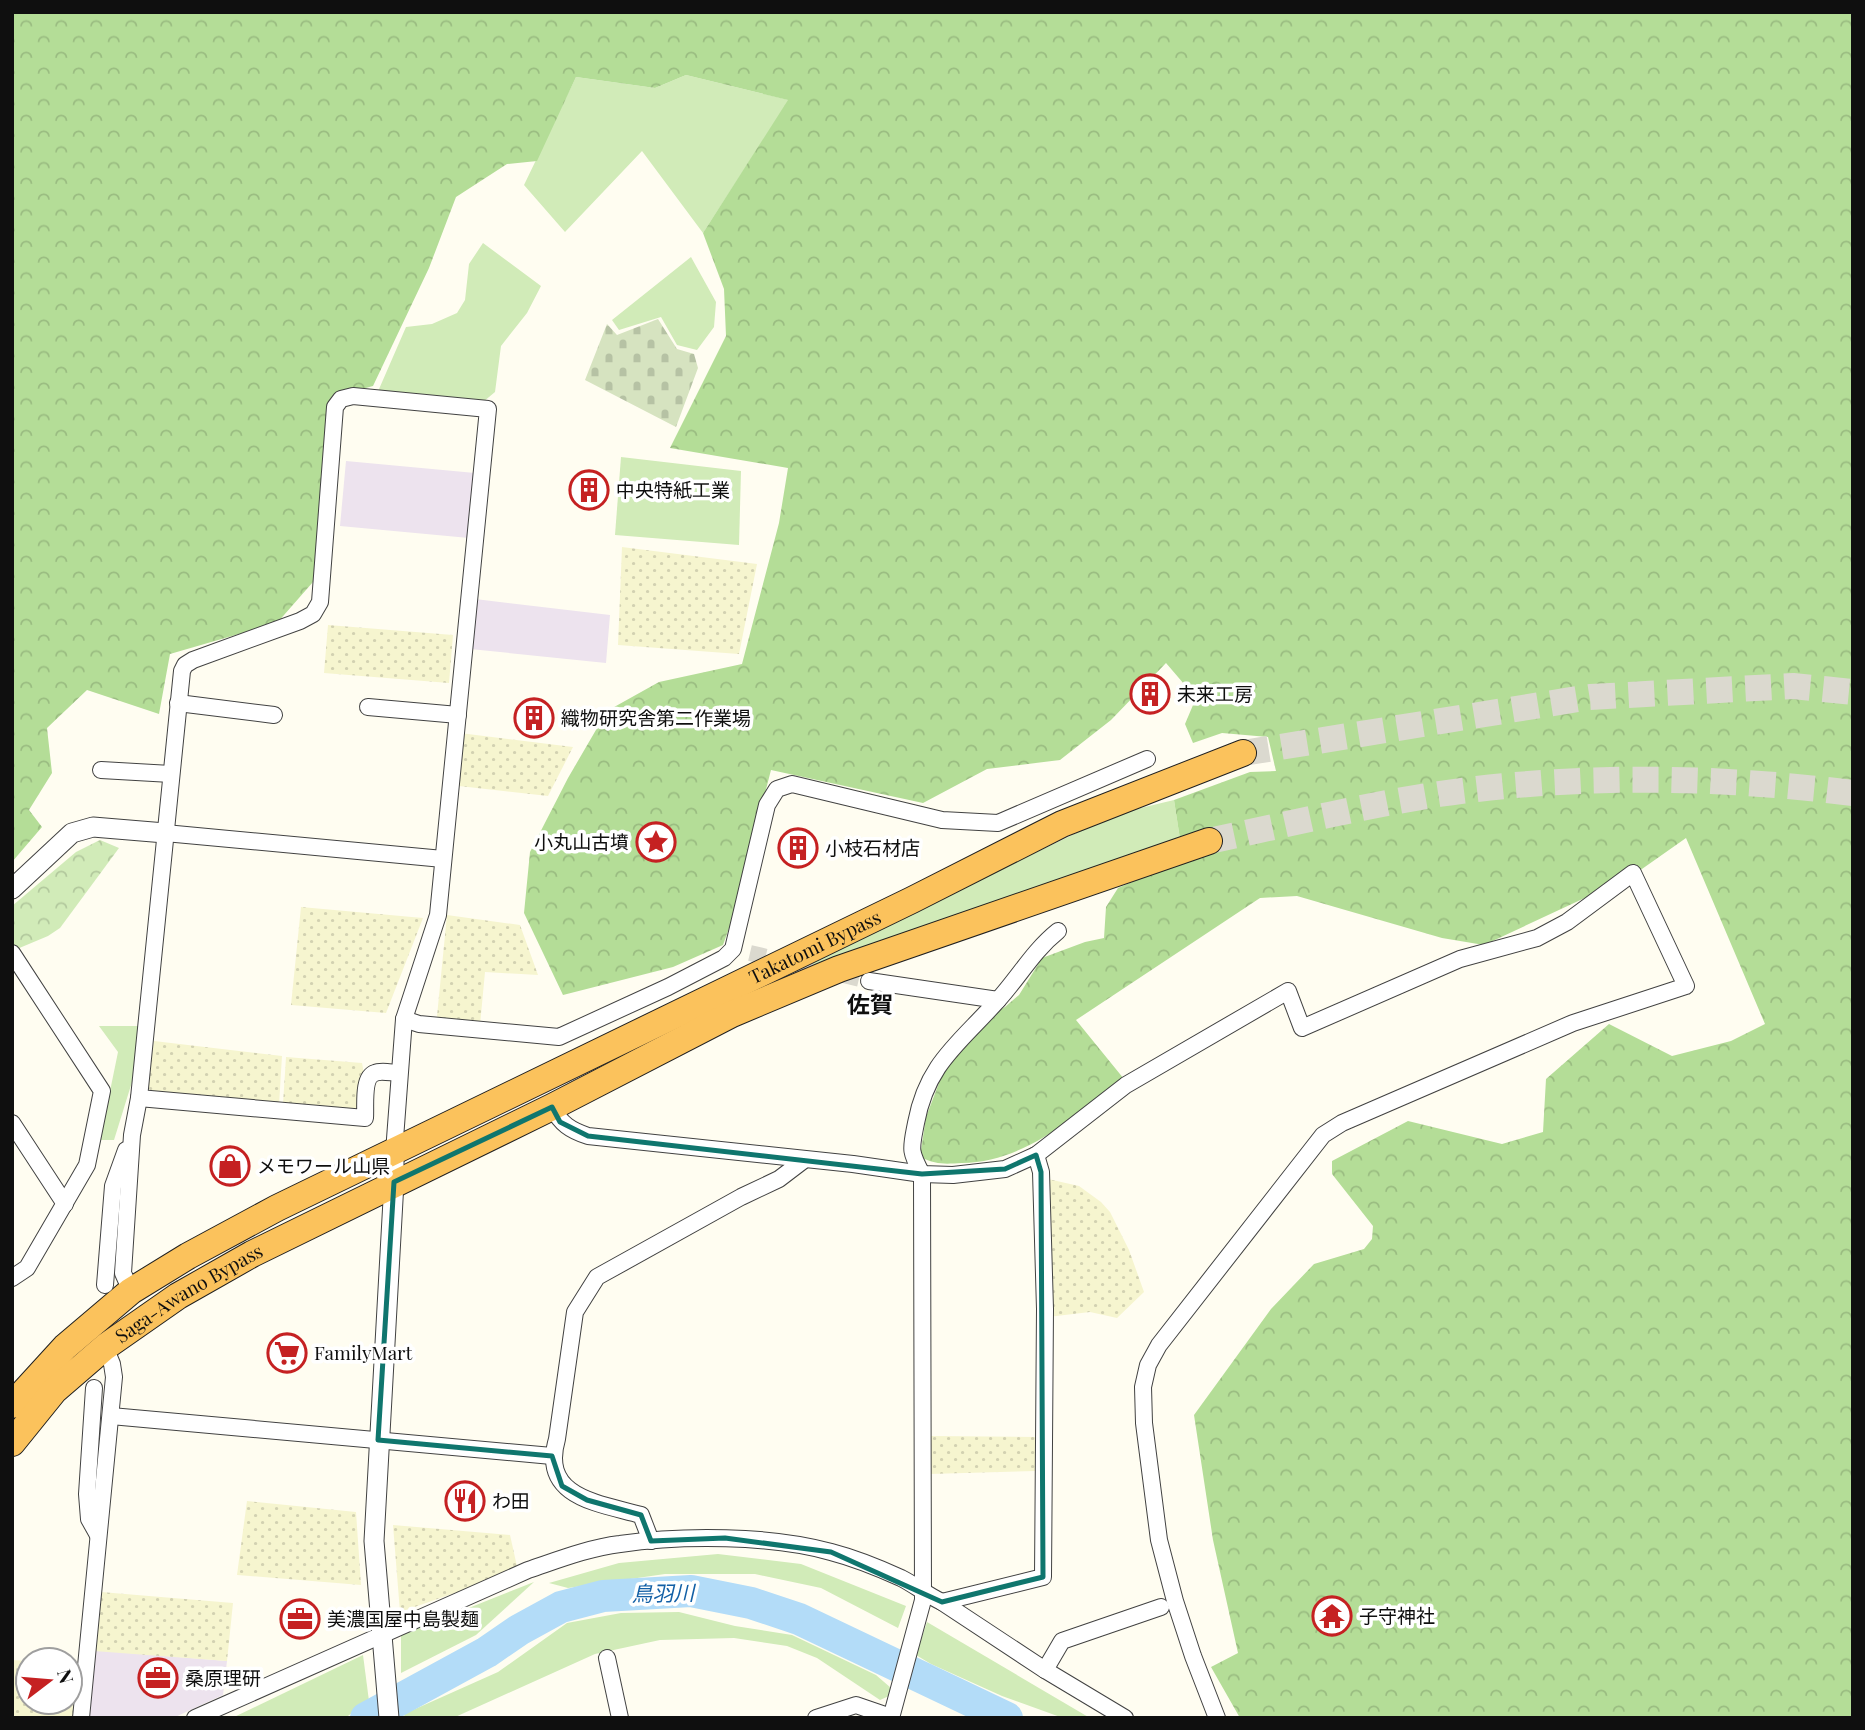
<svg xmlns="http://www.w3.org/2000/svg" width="1865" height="1730" font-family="'Playfair Display','Noto Sans JP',serif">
	<defs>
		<pattern id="farmland-dots" width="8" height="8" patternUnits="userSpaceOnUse" patternTransform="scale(1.75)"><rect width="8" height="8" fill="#f6f5cf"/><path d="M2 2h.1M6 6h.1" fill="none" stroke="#d2d1b1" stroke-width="1.8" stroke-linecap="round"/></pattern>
		<pattern id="forest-crowns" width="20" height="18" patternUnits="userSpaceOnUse" patternTransform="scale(1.75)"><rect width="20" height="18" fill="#b4dd97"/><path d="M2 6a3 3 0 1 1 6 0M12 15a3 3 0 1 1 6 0" fill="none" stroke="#9abc81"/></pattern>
		<pattern id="cemetery-stones" width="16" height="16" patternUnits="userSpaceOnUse" patternTransform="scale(1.75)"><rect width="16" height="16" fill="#d6e3c0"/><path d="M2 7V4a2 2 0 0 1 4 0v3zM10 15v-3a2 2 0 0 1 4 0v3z" fill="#b6c2a4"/></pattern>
		<pattern id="park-crowns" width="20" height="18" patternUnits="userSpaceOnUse" patternTransform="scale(1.75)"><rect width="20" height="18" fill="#d1ebb8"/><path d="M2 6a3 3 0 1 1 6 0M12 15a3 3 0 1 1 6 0" fill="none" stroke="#b2c89d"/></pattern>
	</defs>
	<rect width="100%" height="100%" fill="#fffdf1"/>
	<g fill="#ede3ee">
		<polygon points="346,461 475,473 469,538 340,526"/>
		<polygon points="475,599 610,615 606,663 470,649"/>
		<polygon points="93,1650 227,1661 223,1695 173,1718 87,1718"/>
	</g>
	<g fill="url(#farmland-dots)">
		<polygon points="622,547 757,564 739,654 618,645"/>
		<polygon points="328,625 453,635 449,683 324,673"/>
		<polygon points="460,733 573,747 548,796 459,786"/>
		<polygon points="301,907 423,918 386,1013 291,1005"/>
		<polygon points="447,915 520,925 538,975 485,972 480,1025 439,1020 437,1016"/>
		<polygon points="154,1041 282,1056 279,1105 154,1093 147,1087"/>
		<polygon points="286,1057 362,1063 364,1074 361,1112 283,1104"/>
		<polygon points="1048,1179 1079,1186 1101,1202 1110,1212 1129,1250 1144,1292 1117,1318 1090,1312 1048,1317"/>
		<polygon points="930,1436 1035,1437 1035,1471 929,1474"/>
		<polygon points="247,1501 356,1512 361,1585 237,1575"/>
		<polygon points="393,1525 510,1535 518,1571 400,1612"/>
		<polygon points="101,1592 233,1603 227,1661 94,1651"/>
		<polygon points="12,1660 28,1661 28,1702 70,1702 70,1665 79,1665 74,1718 12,1718"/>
	</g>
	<g fill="#d1ebb8">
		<polygon points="686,75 789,100 703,233 642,151 565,232 524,185 576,77 655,88"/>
		<polygon points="483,243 541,286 527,313 501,346 495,392 483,402 376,396 406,327 432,324 457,313 465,300 469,264"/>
		<polygon points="691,257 716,302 714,327 697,350 677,345 661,317 619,330 612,320"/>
		<polygon points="621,457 741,471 739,545 615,535"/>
		<polygon points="1174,800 1180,839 814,970 810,961 1116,814"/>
		<polygon points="99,1026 140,1026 132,1082 114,1140 100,1140 118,1052"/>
		<polygon points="718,1554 801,1564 906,1606 898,1628 821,1588 755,1574 665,1574 568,1588 549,1583 619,1563"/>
		<polygon points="534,1582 476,1635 401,1673 401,1635"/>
		<polygon points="679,1612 735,1626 792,1635 876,1675 891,1688 889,1696 880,1700 817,1658 787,1646 734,1638 660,1640 595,1654 453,1718 405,1718 404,1714 498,1672 567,1623 621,1613"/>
		<polygon points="927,1622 1090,1718 1063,1718 1002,1696 931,1664 916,1655"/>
		<polygon points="363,1655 369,1701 345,1718 232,1718"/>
	</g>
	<path fill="url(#forest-crowns)" d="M12 12H1853V1718H1240L1211 1667 1238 1653 1213 1540 1194 1415 1271 1309 1314 1264 1364 1249 1372 1239 1373 1226 1332 1174V1161L1408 1121 1502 1144 1543 1132 1546 1079 1609 1024 1672 1056 1731 1041 1765 1024 1686 838 1632 876 1484 945 1442 938 1297 896 1260 898 1076 1020 1124 1079C1076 1115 1026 1162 962 1163 945 1164 937 1165 920 1157L926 1117 944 1070 984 1018 1005 1007 1019 995 1042 958 1085 942 1104 938 1106 907 1118 888 1155 872 1180 839 1174 800 1250 772 1276 771 1268 737 1222 733 1193 743 1185 724 1196 698 1166 663 1111 720 1060 760 987 769 923 803 771 770 733 917 723 945 673 967 563 995 524 913 530 852 568 778 607 711 659 682 742 664 779 523 788 468 670 448 726 336 724 289 703 233 788 100 686 75 655 88 576 77 537 161 507 164 456 197 429 268 373 386 340 395 325 540 313 582 277 623 170 654 159 714 87 690 47 728 52 773 29 810 42 827 12 862Z"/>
	<polygon fill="url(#cemetery-stones)" points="658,319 677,349 694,354 698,368 676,427 585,380 607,324 617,335"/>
	<polygon fill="url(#park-crowns)" points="100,840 119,848 60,928 48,936 17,949 12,942 12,906 76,852"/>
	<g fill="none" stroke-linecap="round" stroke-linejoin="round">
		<polyline stroke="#b3dcf8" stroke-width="32" points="366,1718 487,1652 519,1630 561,1607 603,1596 691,1591 751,1603 799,1619 1007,1718"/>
		<polyline stroke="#dbd9cf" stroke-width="16" stroke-dasharray="16 8" stroke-linecap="butt" points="750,953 869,981"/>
		<g stroke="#dbd9cf" stroke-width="26" stroke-dasharray="26 13" stroke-linecap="butt">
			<polyline points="1243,753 1590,697 1793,686 1853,692"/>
			<path d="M1209 841C1285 825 1362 806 1439 794 1575 774 1716 776 1853 793"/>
		</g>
		<g stroke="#424242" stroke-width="18">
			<g id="minor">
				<polyline points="178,703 274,715"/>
				<polyline points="368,707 458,715"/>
				<polyline points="101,770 171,774"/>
				<polyline points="165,833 443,859"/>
				<polyline points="12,953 102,1091 87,1165 27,1268 12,1278"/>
				<polyline points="869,981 998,1000"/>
				<polyline points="404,1019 419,1024 559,1037 668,987 724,958 733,949 767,805 777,789 792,784 942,820 998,823 1147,759"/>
				<path d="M139 1098 365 1118C366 1107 362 1077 375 1073 381 1070 392 1073 399 1073"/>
				<path d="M552 1107C561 1124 570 1130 588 1136L853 1164 922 1174 953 1175 1005 1169 1036 1155 1126 1085 1288 991 1302 1028 1460 959 1537 938 1567 922 1633 873 1686 986 1573 1023 1342 1123 1323 1135 1159 1345 1148 1365 1143 1387 1144 1423 1159 1540 1175 1601 1193 1656 1217 1718"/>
				<polyline points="12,1123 65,1204"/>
				<polyline points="105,1285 113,1186 126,1150"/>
				<polyline points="131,1291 123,1273 132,1135 139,1098 182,671 185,665 193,660 300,621 313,614 320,602 335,407 341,399 353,396 488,409 438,915 404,1019 394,1152"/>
				<polyline points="94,1388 87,1494 89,1519 98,1535"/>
				<polyline points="111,1416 552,1456"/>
				<path d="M651 1541 641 1515C599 1503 540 1498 557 1439L575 1312 597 1277 741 1197 779 1179 804 1160"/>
				<polyline points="942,1602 1043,1577 1045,1309 1041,1172 1036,1155"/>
				<polyline points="607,1658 620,1718"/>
				<polyline points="1045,1670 1062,1641 1161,1607"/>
				<polyline points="81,1718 114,1377 112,1364 105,1347"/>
				<path d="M195 1718 528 1570C558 1560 588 1548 620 1544 681 1535 771 1535 831 1552 854 1558 879 1568 901 1578 915 1585 927 1595 942 1602L1045 1670 1125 1718"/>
				<polyline points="816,1718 856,1705 891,1717"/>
				<path d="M891 1718 923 1600 922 1174C909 1150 911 1149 916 1123 927 1063 960 1043 998 1000 1019 977 1033 951 1058 931"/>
			</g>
		</g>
		<g stroke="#424242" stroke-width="21">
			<g id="tertiary">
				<polyline points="12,889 72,833 93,827 165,833"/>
				<polyline points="389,1718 374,1541 394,1182 394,1152"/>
			</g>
		</g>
		<g stroke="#202020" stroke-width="28">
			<g id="trunk">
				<path id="s1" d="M12 1405 65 1347 131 1291 188 1256 277 1208 912 900 1062 824 1243 753"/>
				<path id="s2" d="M12 1443 54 1391 105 1347 178 1296 252 1254 552 1107 732 1014 839 969 1209 841"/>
			</g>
		</g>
		<use href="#minor" stroke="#fff" stroke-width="16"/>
		<use href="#tertiary" stroke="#fff" stroke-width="19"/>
		<use href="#trunk" stroke="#fbc25c" stroke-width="26"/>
	</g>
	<path fill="none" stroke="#0f766e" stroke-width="5" stroke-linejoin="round" d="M552 1107 560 1122 588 1136 922 1174 1005 1169 1036 1155 1041 1172 1043 1577 942 1602 831 1552 725 1538 651 1541 641 1515 587 1500 562 1486 552 1456 378 1440 394 1182Z"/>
	<defs>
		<g id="building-ring" transform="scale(2.0125)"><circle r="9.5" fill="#fff" stroke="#c52122" stroke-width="1.5"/><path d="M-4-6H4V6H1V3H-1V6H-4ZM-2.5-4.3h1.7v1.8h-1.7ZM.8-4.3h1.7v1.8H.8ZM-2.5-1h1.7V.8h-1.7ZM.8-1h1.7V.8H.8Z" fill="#c52122"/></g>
		<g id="sight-ring" transform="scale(2.0125)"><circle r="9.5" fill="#fff" stroke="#c52122" stroke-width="1.5"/><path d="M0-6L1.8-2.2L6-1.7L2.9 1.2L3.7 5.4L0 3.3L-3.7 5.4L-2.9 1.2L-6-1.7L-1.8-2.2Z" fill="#c52122"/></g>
		<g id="shop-ring" transform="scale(2.0125)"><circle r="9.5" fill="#fff" stroke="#c52122" stroke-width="1.5"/><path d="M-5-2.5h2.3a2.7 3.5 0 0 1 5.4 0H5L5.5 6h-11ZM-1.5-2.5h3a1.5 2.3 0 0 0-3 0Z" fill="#c52122"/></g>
		<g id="supermarket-ring" transform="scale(2.0125)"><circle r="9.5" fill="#fff" stroke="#c52122" stroke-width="1.5"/><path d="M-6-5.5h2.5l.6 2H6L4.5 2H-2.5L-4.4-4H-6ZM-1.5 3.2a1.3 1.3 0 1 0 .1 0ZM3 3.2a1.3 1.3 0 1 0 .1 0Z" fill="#c52122"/></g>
		<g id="restaurant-ring" transform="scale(2.0125)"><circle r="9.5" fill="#fff" stroke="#c52122" stroke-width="1.5"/><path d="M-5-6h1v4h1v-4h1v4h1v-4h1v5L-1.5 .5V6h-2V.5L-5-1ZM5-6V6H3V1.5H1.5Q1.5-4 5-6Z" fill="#c52122"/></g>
		<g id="temple-ring" transform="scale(2.0125)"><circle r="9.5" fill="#fff" stroke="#c52122" stroke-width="1.5"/><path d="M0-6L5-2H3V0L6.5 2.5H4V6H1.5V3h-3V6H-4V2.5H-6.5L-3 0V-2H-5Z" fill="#c52122"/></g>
		<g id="office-ring" transform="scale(2.0125)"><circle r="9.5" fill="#fff" stroke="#c52122" stroke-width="1.5"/><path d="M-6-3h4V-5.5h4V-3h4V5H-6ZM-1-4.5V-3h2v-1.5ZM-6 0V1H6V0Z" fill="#c52122"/></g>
	</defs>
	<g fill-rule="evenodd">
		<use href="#building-ring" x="589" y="490"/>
		<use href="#building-ring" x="1150" y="694"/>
		<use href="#building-ring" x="534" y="718"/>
		<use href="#sight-ring" x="656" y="842"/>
		<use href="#building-ring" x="798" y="848"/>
		<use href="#shop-ring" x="230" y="1166"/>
		<use href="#supermarket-ring" x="287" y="1353"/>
		<use href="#restaurant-ring" x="465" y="1501"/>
		<use href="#temple-ring" x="1332" y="1616"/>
		<use href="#office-ring" x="300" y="1619"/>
		<use href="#office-ring" x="158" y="1678"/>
	</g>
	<g text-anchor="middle" stroke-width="7" stroke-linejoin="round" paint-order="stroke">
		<g font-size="19" fill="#0f0f0f" stroke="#fff" text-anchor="start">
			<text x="616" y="497">中央特紙工業</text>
			<text x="1177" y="701">未来工房</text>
			<text x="561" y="725">織物研究舎第二作業場</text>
			<text x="629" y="849" text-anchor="end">小丸山古墳</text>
			<text x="825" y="855">小枝石材店</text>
			<text x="257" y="1173">メモワール山県</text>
			<text x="314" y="1360">FamilyMart</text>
			<text x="492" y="1508">わ田</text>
			<text x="1359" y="1623">子守神社</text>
			<text x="327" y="1626">美濃国屋中島製麺</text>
			<text x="185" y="1685">桑原理研</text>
		</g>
		<g font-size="19" fill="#0f0f0f" stroke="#fff">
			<text dy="7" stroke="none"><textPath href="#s1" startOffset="931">Takatomi Bypass</textPath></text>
			<text dy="7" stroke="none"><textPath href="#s2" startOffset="234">Saga-Awano Bypass</textPath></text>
		</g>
		<g font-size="21" font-style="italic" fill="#1360a6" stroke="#fff">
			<text transform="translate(663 1594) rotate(-1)" y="7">鳥羽川</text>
		</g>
		<g font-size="23" font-weight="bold" fill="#0f0f0f" stroke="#fff">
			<text x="870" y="1013">佐賀</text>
		</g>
	</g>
	<rect width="1865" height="1730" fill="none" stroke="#0f0f0f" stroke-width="28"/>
	<g transform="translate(49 1681) rotate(74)"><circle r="33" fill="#ffffff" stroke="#9f9f9f" stroke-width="2"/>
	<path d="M0-5L12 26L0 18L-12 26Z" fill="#c52122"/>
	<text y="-10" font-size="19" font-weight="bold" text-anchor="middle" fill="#0f0f0f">N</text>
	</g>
</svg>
